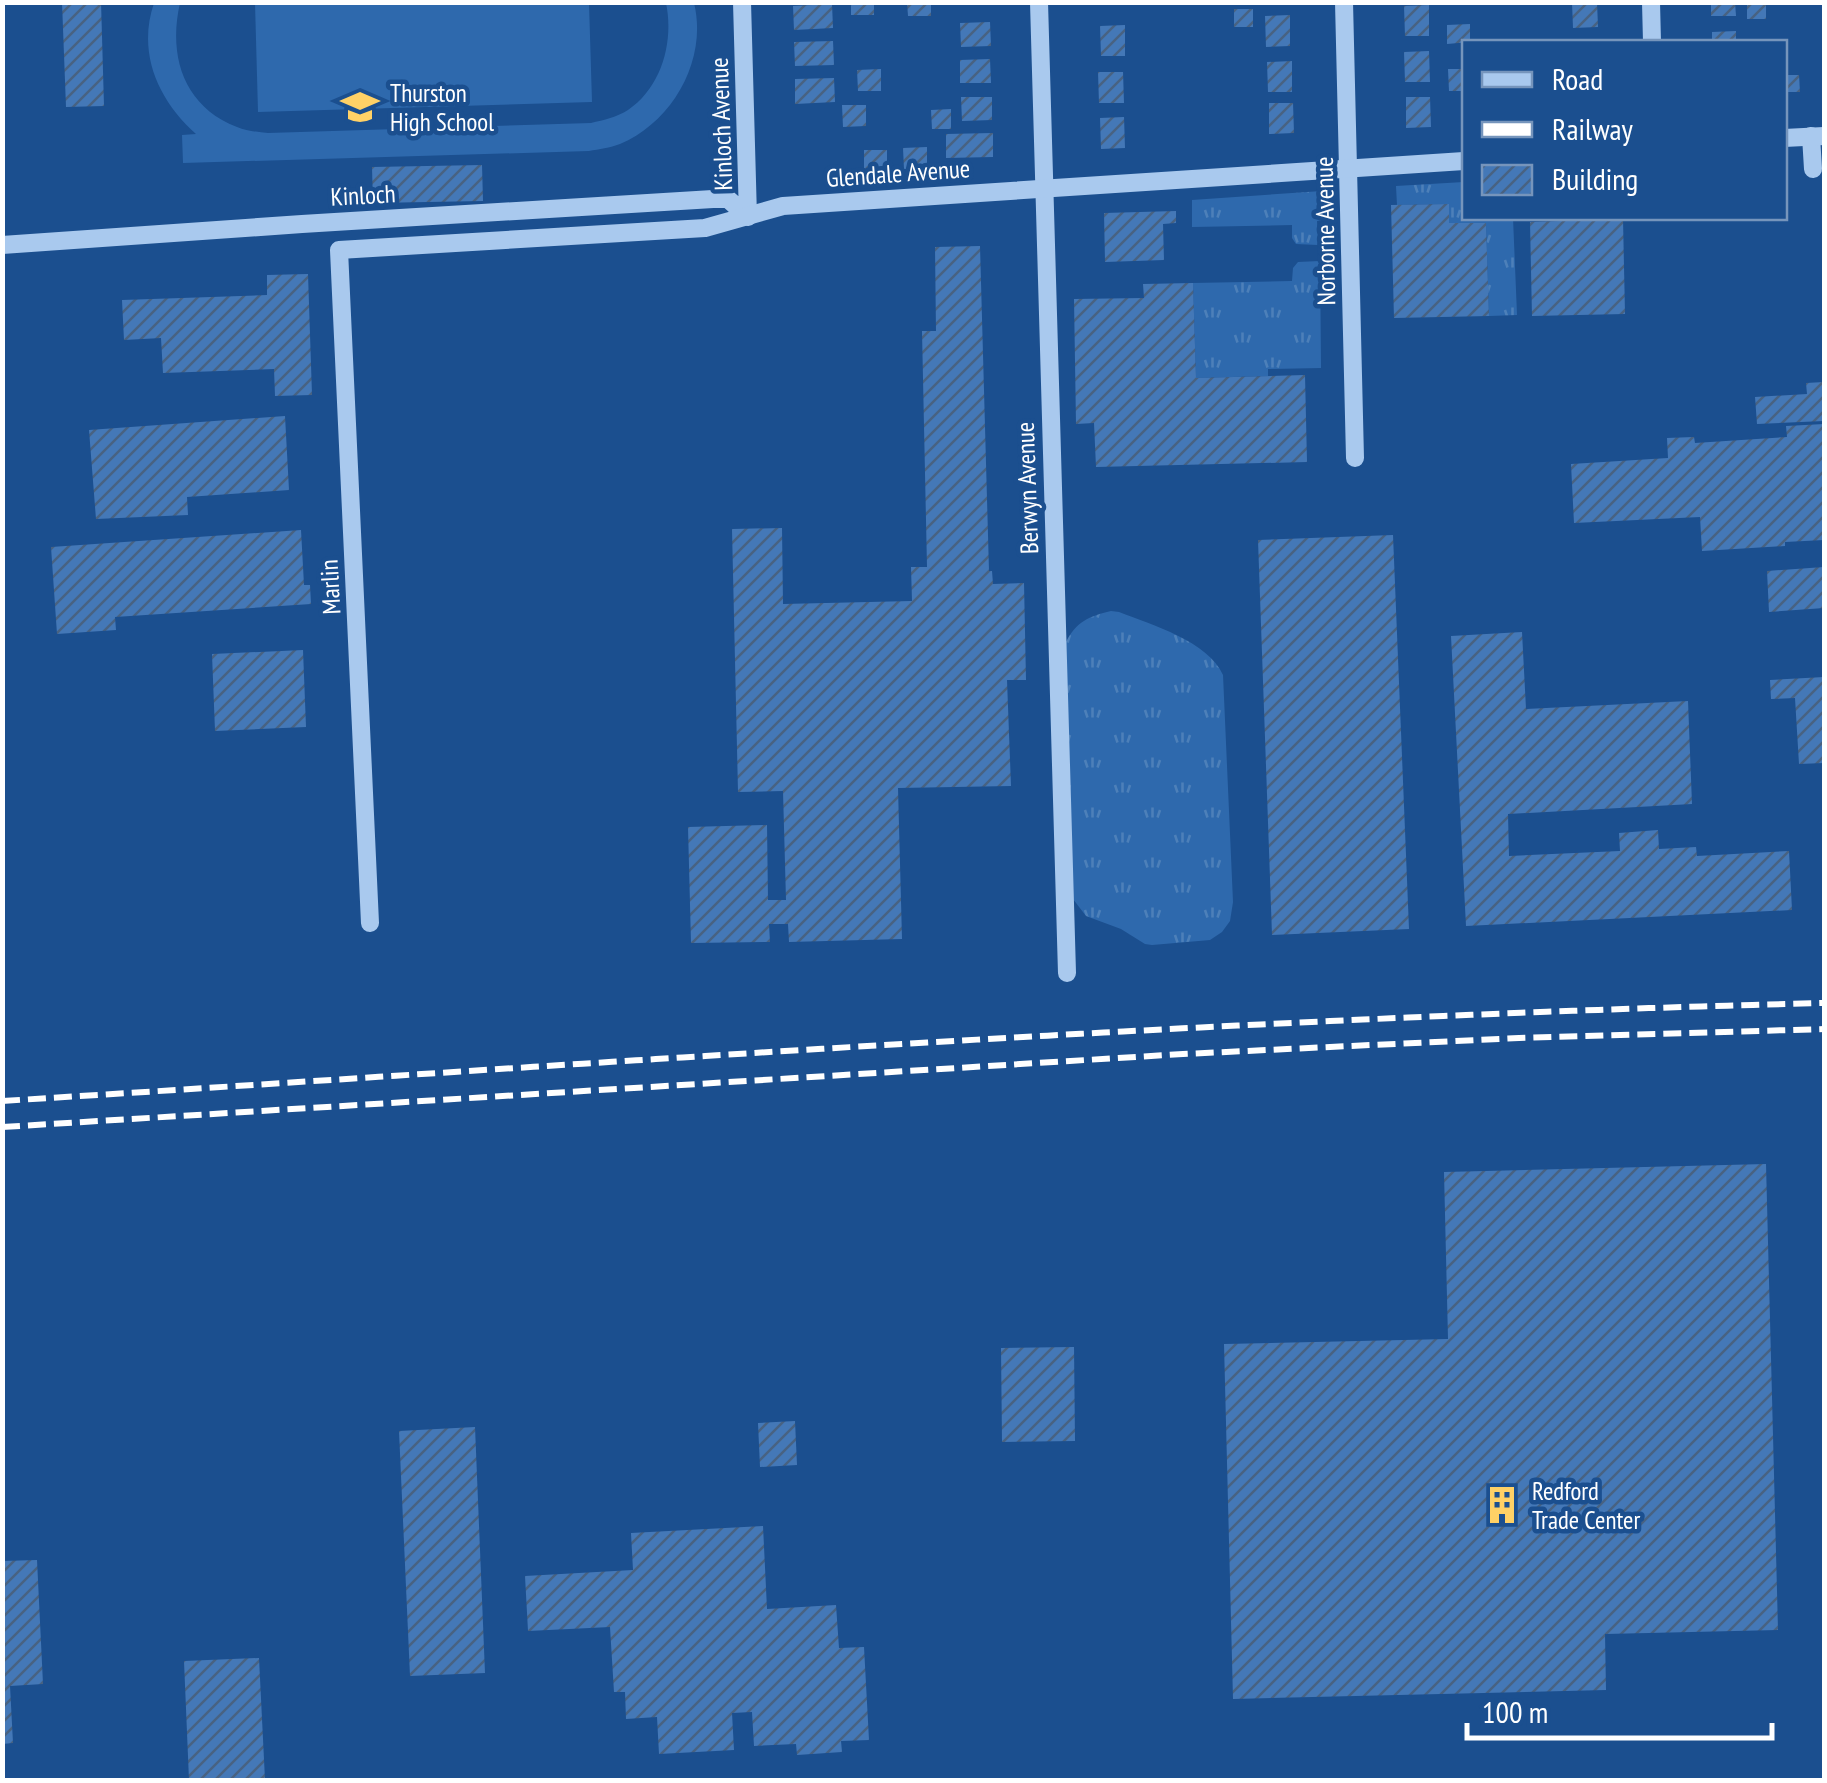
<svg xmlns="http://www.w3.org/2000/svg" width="1827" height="1783" font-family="'PT Sans Narrow',sans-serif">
	<defs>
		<pattern id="grass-tufts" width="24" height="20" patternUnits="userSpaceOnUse" patternTransform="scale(2.5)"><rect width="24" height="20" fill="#2e69ad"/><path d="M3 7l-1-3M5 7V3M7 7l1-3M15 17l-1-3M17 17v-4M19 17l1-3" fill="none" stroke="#4d80b9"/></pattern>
		<pattern id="building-hatch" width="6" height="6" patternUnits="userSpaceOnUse" patternTransform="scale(2.5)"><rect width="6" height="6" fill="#4478b7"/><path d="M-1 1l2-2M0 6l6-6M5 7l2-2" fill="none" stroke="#486282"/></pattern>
	</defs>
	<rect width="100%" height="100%" fill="#1b4f8f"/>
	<g fill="url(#grass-tufts)">
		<polygon points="1464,182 1464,218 1513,218 1517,315 1489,316 1486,223 1449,223 1448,204 1397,205 1396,186"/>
		<polygon points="1322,191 1323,220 1317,221 1318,245 1296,244 1292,238 1292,225 1192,227 1192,200"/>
		<polygon points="1320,261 1321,368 1268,369 1268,376 1196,378 1193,283 1292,281 1293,268 1298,262"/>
		<path d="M1111 611 1119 612C1152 625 1208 641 1223 675L1233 902 1230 921 1222 932 1210 940 1152 945 1145 944 1121 929 1086 916 1073 899 1066 642C1076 622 1089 616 1111 611Z"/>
	</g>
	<g fill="#2e69ad">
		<path d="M154 3H180C168 55 183 106 237 127 247 131 258 132 268 133L591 123C604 120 617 117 628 110 662 87 674 41 666 3H694C708 59 673 122 620 144 610 148 599 149 589 151L183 163 182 135 196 134C158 100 137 53 154 3Z"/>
		<polygon points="255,3 589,3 592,102 258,112"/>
	</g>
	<g fill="url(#building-hatch)">
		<polygon points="62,2 101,2 104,106 66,107"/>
		<rect x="851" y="2" width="23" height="13"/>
		<polygon points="907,2 931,2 931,16 908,16"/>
		<polygon points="1572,2 1597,2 1598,27 1573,28"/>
		<polygon points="1711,2 1735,2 1736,16 1711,16"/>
		<rect x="1747" y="2" width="19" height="17"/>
		<polygon points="832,4 833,28 794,30 793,6"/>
		<polygon points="1429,5 1429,36 1405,36 1404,6"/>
		<rect x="1234" y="9" width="19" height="18"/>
		<polygon points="1290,15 1290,46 1266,47 1265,16"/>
		<polygon points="990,22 991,46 961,47 960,23"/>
		<polygon points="1470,24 1470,42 1447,44 1447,25"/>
		<polygon points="1125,25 1125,56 1101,56 1100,26"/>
		<polygon points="1736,31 1736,42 1712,42 1712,32"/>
		<polygon points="833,41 834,65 795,66 794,42"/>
		<polygon points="1429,51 1430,82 1405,82 1404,52"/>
		<polygon points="990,59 991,83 960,83 960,60"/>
		<polygon points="1292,61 1292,92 1268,92 1267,62"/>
		<polygon points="881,69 881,91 858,91 857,70"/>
		<polygon points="1448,69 1464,69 1464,91 1449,91"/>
		<polygon points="1098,72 1123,72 1124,103 1099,103"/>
		<polygon points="1784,75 1799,75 1800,92 1784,92"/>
		<polygon points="834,78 835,102 795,104 795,79"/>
		<polygon points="961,97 992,97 992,120 962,121"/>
		<polygon points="1406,97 1430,97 1431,127 1406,128"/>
		<polygon points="1269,103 1293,103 1294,133 1269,134"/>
		<polygon points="842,105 866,105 866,126 843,127"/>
		<polygon points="951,109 951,129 932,129 931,110"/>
		<polygon points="1124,117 1125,148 1101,149 1100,118"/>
		<polygon points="993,133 993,157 946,158 946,134"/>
		<polygon points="927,147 927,169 904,169 903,148"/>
		<polygon points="864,150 887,150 887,171 864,172"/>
		<polygon points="482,165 483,201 373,203 372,167"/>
		<polygon points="1449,204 1449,223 1486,223 1489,316 1394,318 1391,205"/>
		<polygon points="1176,211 1176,223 1163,224 1164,260 1105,262 1104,213"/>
		<polygon points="1623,219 1625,314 1532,316 1530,222"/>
		<polygon points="980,246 989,571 992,571 993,584 1024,583 1026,680 1007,680 1011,786 898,788 902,939 789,942 788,924 769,924 770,942 691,943 688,827 767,825 768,900 786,900 783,791 738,792 732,529 782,528 783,604 912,601 911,567 927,567 922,331 936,331 935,247"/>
		<polygon points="308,274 312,395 275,396 274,369 163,373 161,338 124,340 122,300 267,295 267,275"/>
		<polygon points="1193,283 1196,378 1305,375 1307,462 1096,467 1094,423 1076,424 1074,299 1144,298 1143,284"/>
		<polygon points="1824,382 1824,421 1757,424 1755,397 1807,394 1806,383"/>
		<polygon points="285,416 289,490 187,497 188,515 96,519 89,430"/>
		<polygon points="1824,424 1824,540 1785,542 1785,546 1702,551 1700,517 1574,523 1571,464 1668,458 1667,438 1694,437 1695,443 1787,437 1786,426"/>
		<polygon points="301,530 304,585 310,585 311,604 115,617 116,630 57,634 51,547"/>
		<polygon points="1393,535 1409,929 1272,935 1258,540"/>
		<polygon points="1824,567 1824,608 1769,612 1767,571"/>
		<polygon points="1522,632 1526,709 1688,701 1692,804 1508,814 1509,856 1620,851 1619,833 1658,830 1659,849 1696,847 1697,856 1789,851 1792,910 1466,926 1451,636"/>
		<polygon points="303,650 306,727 215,731 212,654"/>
		<polygon points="1824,677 1824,763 1799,764 1795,698 1771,699 1770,680"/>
		<polygon points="1766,1164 1778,1630 1605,1634 1606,1690 1233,1699 1224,1344 1448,1339 1444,1172"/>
		<polygon points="1074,1347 1075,1441 1002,1442 1001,1348"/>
		<polygon points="795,1421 797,1465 760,1467 758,1423"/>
		<polygon points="475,1427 485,1673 410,1676 399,1431"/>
		<polygon points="763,1526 767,1609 836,1605 839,1648 864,1647 869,1740 841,1741 842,1752 797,1755 796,1744 754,1746 752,1712 732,1713 734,1750 659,1754 657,1717 626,1719 625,1692 614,1692 610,1627 528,1631 525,1576 633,1570 631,1533"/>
		<polygon points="37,1560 43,1684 10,1686 13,1743 2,1744 2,1561"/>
		<polygon points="259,1658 265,1780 189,1780 184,1661"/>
	</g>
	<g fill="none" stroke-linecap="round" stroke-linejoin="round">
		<g stroke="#a9c9ee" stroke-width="18">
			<polyline points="1039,2 1067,973"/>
			<polyline points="1344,2 1355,458"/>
			<polyline points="1651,2 1652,42"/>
			<polyline points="1811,136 1813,169"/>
			<polyline points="1784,138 1824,136"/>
			<polyline points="2,245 302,224 713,199 728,199 748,217 742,2"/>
			<polyline points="370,923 339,250 705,228 783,206 1464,161"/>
		</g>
		<g stroke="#fff" stroke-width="6" stroke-dasharray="18 8" stroke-linecap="butt">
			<path d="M2 1101C609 1063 1216 1018 1824 1003"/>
			<polyline points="2,1127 1183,1054 1519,1038 1824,1029"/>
		</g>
	</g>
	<defs>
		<g id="school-bare" transform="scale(3)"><path d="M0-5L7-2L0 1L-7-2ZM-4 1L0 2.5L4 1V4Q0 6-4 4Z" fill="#ffd166" stroke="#1b4f8f" stroke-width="2.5" paint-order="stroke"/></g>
		<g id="building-bare" transform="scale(3)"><path d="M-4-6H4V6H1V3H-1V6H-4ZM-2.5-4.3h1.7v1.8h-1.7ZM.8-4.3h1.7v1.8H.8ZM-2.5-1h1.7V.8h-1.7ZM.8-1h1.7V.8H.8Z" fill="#ffd166" stroke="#1b4f8f" stroke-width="2.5" paint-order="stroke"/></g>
	</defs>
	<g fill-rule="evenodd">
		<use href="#school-bare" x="360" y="107"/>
		<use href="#building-bare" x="1502" y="1505"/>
	</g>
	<g text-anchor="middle" stroke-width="9" stroke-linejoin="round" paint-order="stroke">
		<g font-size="25" fill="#fff" stroke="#1b4f8f" text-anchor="start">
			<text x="390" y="102">Thurston<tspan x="390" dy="29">High School</tspan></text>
			<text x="1532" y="1500">Redford<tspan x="1532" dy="29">Trade Center</tspan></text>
		</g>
		<g font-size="25" fill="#fff" stroke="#1b4f8f">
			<text transform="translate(721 124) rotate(-92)" y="9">Kinloch Avenue</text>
			<text transform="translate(898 173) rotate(-4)" y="9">Glendale Avenue</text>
			<text transform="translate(363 195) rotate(-3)" y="9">Kinloch</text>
			<text transform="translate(1325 231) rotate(-91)" y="9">Norborne Avenue</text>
			<text transform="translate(1027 488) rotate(-92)" y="9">Berwyn Avenue</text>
			<text transform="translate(330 587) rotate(-93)" y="9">Marlin</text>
		</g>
	</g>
	<rect width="1827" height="1783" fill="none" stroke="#ffffff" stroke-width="10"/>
	<rect x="1462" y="40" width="325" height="180" fill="#1b4f8f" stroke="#7695bc" stroke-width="2.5"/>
	<rect x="1482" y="72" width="50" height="15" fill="#a9c9ee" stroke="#7695bc" stroke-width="2.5"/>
	<text x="1552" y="90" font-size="30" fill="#ffffff">Road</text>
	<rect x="1482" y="122" width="50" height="15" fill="#ffffff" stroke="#7695bc" stroke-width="2.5"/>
	<text x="1552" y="140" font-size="30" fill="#ffffff">Railway</text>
	<rect x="1482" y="165" width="50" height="30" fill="url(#building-hatch)" stroke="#7695bc" stroke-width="2.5"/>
	<text x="1552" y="190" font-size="30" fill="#ffffff">Building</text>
	<path d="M1467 1723v15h305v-15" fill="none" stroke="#ffffff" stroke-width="5"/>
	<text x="1482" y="1723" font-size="30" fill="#ffffff" stroke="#1b4f8f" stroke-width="8" paint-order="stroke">100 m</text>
</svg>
